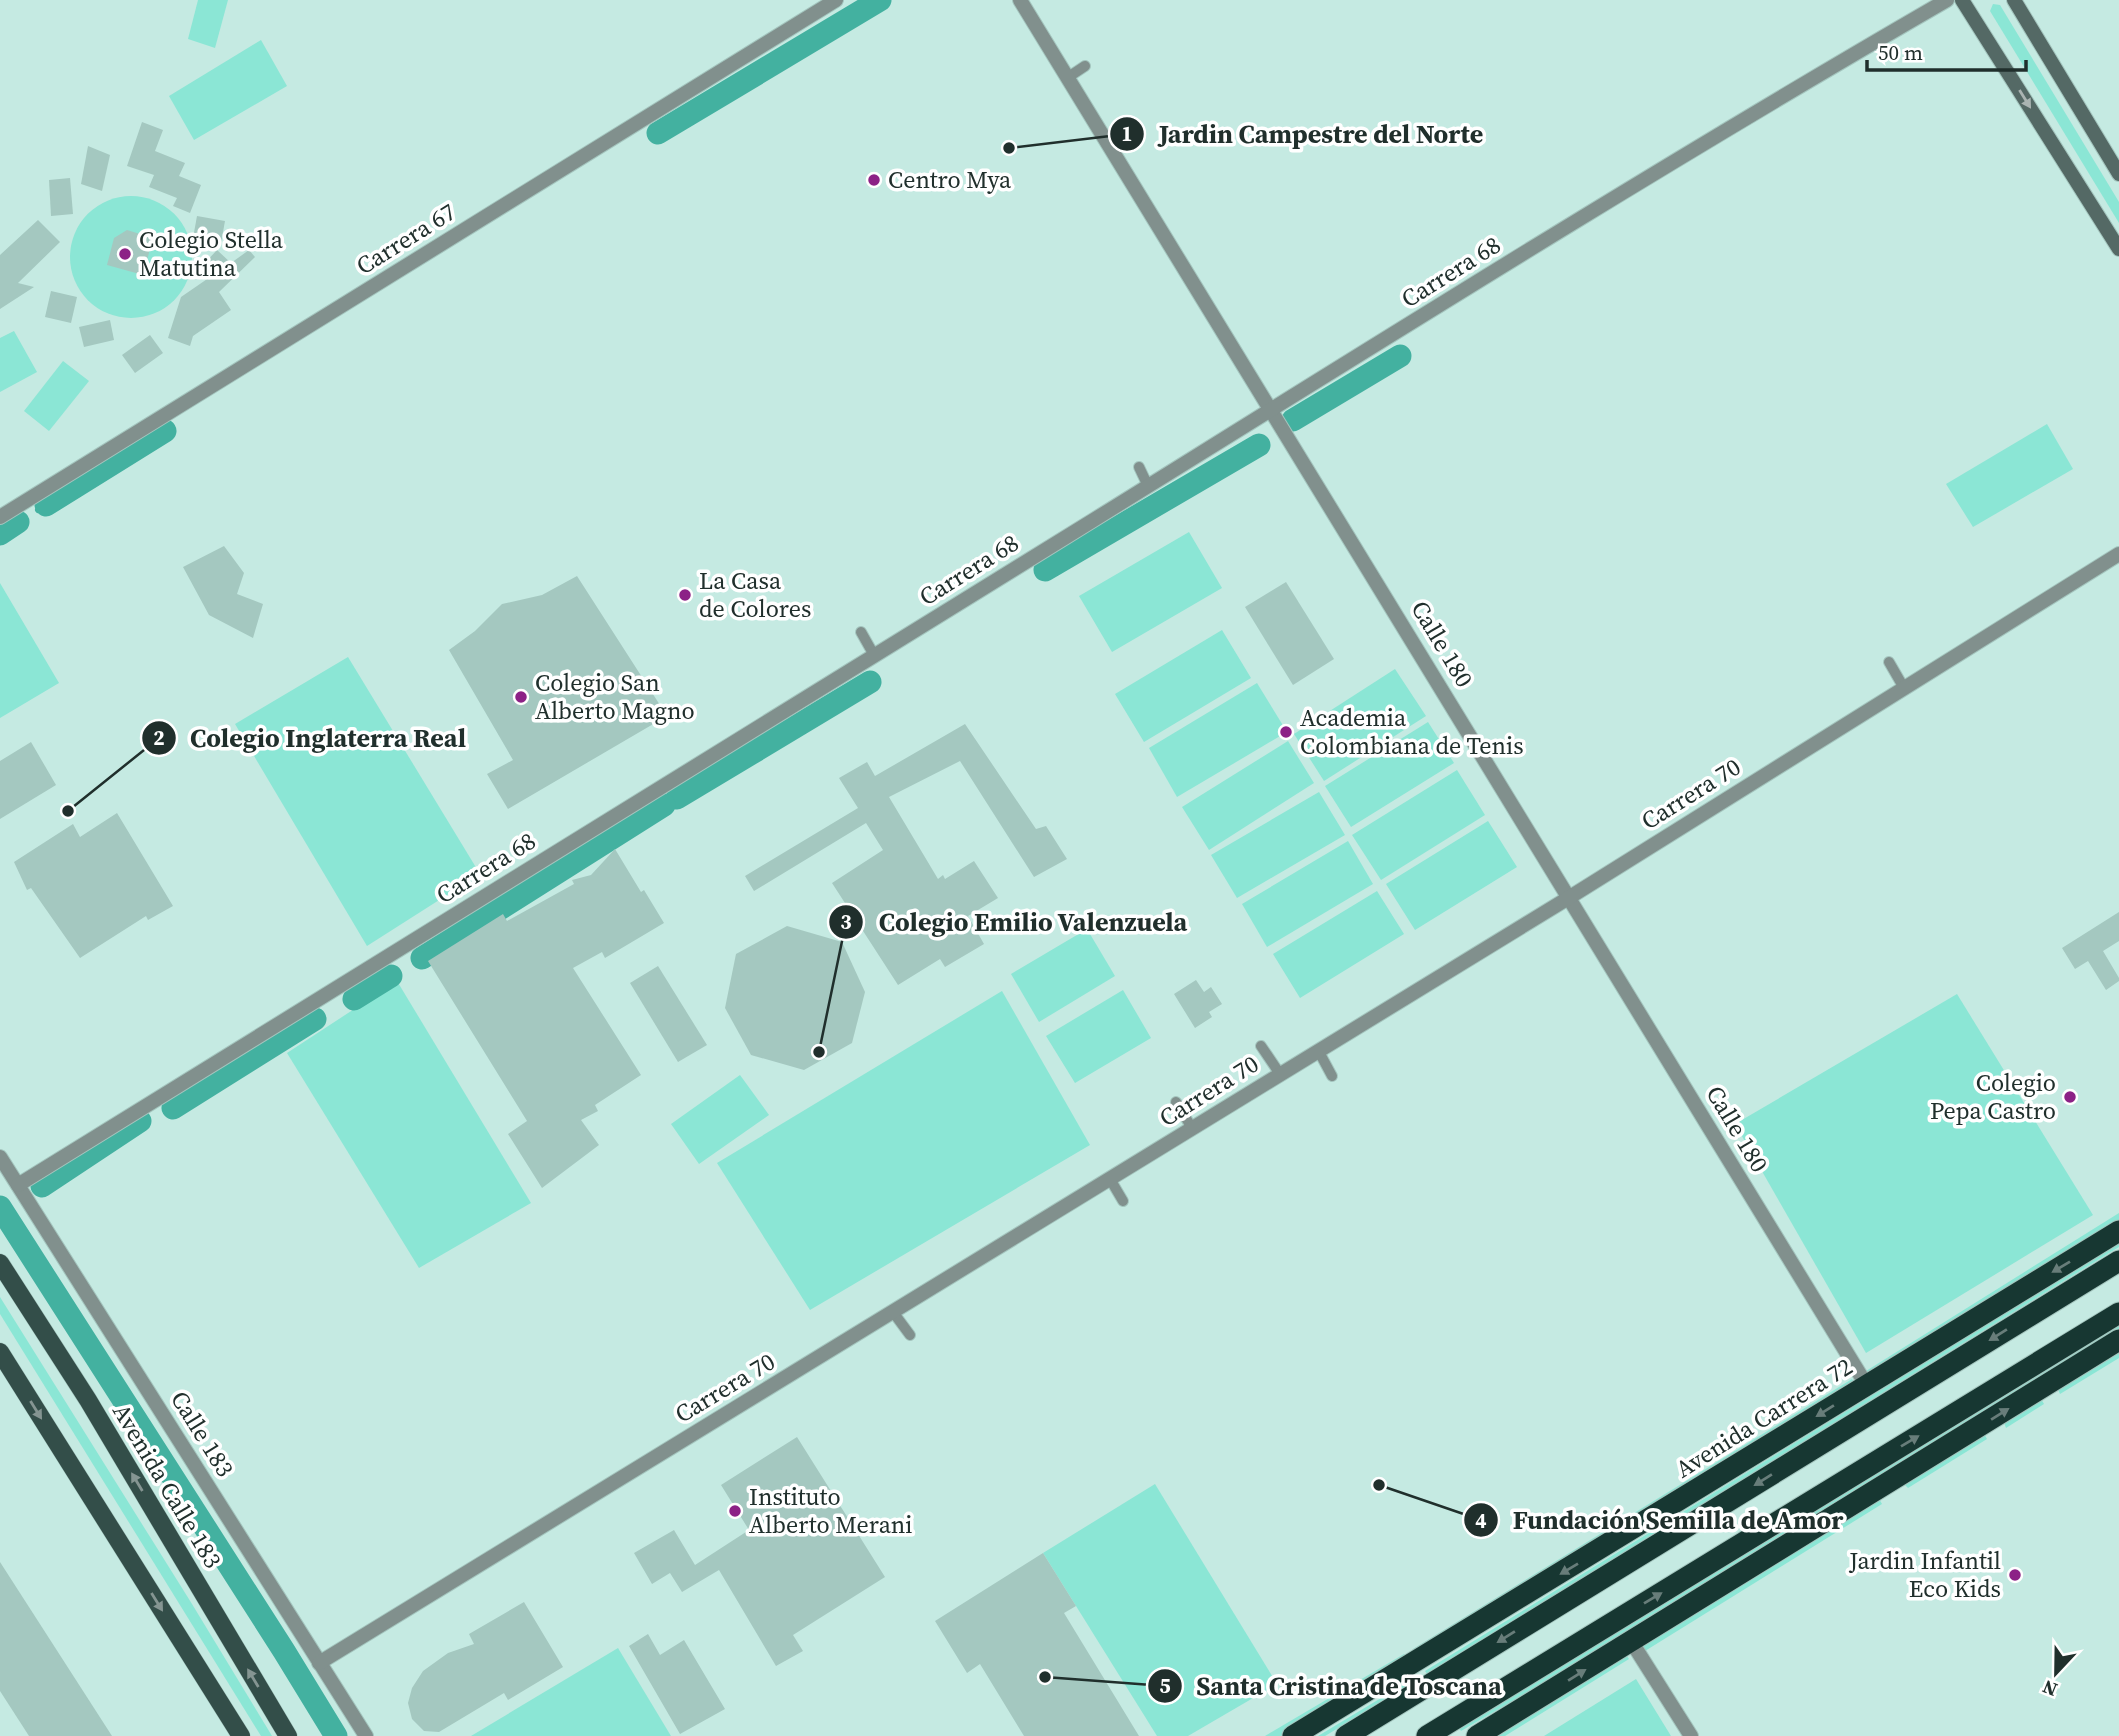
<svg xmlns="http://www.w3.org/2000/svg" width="2119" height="1736" font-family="'Source Serif 4',serif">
	<rect width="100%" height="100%" fill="#c5eae2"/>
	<g fill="#8be6d5">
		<polygon points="198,0 228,0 215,48 188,39"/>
		<polygon points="1993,4 2000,5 2119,202 2119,223 1990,11"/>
		<polygon points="261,40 287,86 194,140 169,96"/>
		<circle cx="131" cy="257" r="61"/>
		<polygon points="14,331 37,372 0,392 0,338"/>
		<polygon points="63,361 89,381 49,431 24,411"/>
		<polygon points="2047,424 2073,469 1973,527 1946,484"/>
		<polygon points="1189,532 1222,588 1112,652 1079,596"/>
		<polygon points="0,583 59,683 0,718"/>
		<polygon points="1222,630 1251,678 1144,742 1115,694"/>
		<polygon points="348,657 480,874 367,946 235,724"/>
		<polygon points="1395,669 1426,716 1324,781 1294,734"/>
		<polygon points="1257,683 1287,732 1177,797 1149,748"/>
		<polygon points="1428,722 1454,763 1351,827 1325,786"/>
		<polygon points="1288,741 1314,783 1209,850 1182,807"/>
		<polygon points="1457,770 1485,815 1381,880 1352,835"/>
		<polygon points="1319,792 1345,835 1237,898 1211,855"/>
		<polygon points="1488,821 1517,867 1415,930 1386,884"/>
		<polygon points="1348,841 1373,884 1267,947 1242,904"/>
		<polygon points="1377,891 1404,934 1300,998 1273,954"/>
		<polygon points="1087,929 1115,976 1039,1022 1011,974"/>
		<polygon points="397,981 531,1203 419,1268 287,1053"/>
		<polygon points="1123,990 1151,1038 1075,1083 1046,1036"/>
		<polygon points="1002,991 1090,1145 810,1310 717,1163"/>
		<polygon points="1957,994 2093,1215 1866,1353 1735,1124"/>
		<polygon points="740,1075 769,1115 699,1164 671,1124"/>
		<polygon points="2119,1213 2119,1223 1870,1377 1866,1371"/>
		<polygon points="2119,1243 2119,1247 1427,1674 1425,1671"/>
		<polygon points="0,1297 192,1604 272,1736 261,1736 0,1314"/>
		<polygon points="2119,1325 2119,1332 1554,1677 1461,1731 1459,1728"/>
		<polygon points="2119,1348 2119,1358 2060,1394 2057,1387"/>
		<polygon points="1852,1379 1856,1385 1418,1654 1413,1649"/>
		<polygon points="2040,1397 2044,1404 2006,1428 2003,1420"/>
		<polygon points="1983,1432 1987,1439 1908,1488 1902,1482"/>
		<polygon points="1155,1484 1277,1684 1188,1736 1157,1736 1043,1553"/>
		<polygon points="1878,1497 1882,1504 1645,1651 1641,1643"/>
		<polygon points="618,1648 671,1736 471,1736"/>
		<polygon points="1624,1652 1629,1659 1505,1736 1489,1736"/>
		<polygon points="1404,1654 1407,1661 1281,1736 1265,1736"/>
		<polygon points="1416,1677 1418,1680 1325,1736 1318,1736"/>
		<polygon points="1636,1679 1671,1736 1544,1736"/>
	</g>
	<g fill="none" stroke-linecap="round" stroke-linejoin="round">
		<polyline stroke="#43b1a0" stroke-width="6" points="38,510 46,505"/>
		<g stroke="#43b1a0" stroke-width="23">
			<polyline points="658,133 880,0"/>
			<polyline points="1293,420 1400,356"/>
			<polyline points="46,505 165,431"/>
			<polyline points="0,534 18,522"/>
			<polyline points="1045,570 1259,445"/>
			<polyline points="677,798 870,682"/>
			<polyline points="422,958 664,805"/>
			<polyline points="354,999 391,976"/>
			<polyline points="173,1108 315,1019"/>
			<polyline points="42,1186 140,1121"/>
			<polyline points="0,1207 284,1651 336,1736"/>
		</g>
	</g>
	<g fill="#a4c8c0">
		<polygon points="142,122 163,130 155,151 185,163 179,176 201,185 190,213 173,206 177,198 149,187 154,175 127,166"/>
		<polygon points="88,146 110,155 102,191 81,184"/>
		<polygon points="70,178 73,214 51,216 49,180"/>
		<polygon points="197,216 225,221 221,243 193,238"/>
		<polygon points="38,220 60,242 18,283 34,287 0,309 0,255"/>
		<polygon points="127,230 153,238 143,275 107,265 114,238"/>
		<polygon points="217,250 231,263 249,250 255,257 219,292 231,310 193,336 190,346 168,338 181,297 213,275 203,265"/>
		<polygon points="51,291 77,297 71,323 45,317"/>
		<polygon points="110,320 114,340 84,347 79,327"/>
		<polygon points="150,335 163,353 135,373 122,355"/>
		<polygon points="224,546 244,573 237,594 263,604 253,638 209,615 183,567"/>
		<polygon points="577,576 667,716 508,809 487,774 513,760 449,650 475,631 502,604 542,595"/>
		<polygon points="1286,582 1334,659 1293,685 1245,607"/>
		<polygon points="965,724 1036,829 1046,826 1067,859 1034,877 960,761 889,797 938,879 943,875 945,879 974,861 998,898 968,916 984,944 945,967 940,959 898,985 832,883 883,850 866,823 754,891 745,876 858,808 839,778 867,762 875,776"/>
		<polygon points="31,742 56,785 0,819 0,761"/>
		<polygon points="117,813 173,906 148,920 146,916 80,958 31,888 27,890 14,862 73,824 80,837"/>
		<polygon points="615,849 641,892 644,890 664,923 605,958 602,952 573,968 641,1075 595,1105 598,1111 581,1120 599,1145 542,1188 508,1134 527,1121 428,961 503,914 507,921 574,884 572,880 591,875"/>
		<polygon points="2119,912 2119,941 2103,951 2119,978 2119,981 2106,990 2088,961 2075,969 2062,948"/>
		<polygon points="787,926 842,942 865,992 852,1043 804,1070 751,1055 725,1008 736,954"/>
		<polygon points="658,966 707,1045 678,1062 630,983"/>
		<polygon points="1196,980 1204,992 1211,987 1222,1004 1209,1012 1212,1017 1195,1028 1174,994"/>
		<polygon points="797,1437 885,1577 793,1635 803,1651 776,1666 719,1570 682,1592 670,1573 652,1584 634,1553 674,1530 695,1565 749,1530 721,1485"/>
		<polygon points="1043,1553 1076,1606 1064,1613 1139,1736 1024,1736 980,1664 967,1673 935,1621"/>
		<polygon points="0,1562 112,1736 29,1736 0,1691"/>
		<polygon points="524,1602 563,1667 508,1700 504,1693 439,1732 424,1731 412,1719 408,1703 412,1688 423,1671 448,1653 474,1644 469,1634"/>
		<polygon points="648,1634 660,1655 684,1640 725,1709 680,1734 629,1646"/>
	</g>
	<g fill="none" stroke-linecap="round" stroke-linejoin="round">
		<g stroke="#a4c5be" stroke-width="12">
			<g id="lane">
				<polyline points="1067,78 1085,66"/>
				<polyline points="1139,467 1148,486"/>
				<polyline points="861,632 874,655"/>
				<polyline points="1889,662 1904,688"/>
				<polyline points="1261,1046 1280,1074"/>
				<polyline points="1318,1050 1332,1076"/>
				<polyline points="1176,1102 1192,1128"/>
				<polyline points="1110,1179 1123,1201"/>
				<polyline points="893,1312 910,1335"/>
			</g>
		</g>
		<g stroke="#a4c5be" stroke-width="16">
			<g id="street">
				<polyline points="1020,0 1867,1386"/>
				<polyline points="0,517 836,0"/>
				<polyline points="0,1157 366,1736"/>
				<path d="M18 1185C376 963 734 742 1092 521 1375 345 1658 167 1947 0"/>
				<polyline points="1631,1641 1691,1736"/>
				<polyline points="319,1663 1570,897 2119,554"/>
			</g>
		</g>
		<g stroke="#a4c5be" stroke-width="16">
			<g id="secondary">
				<polyline points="1962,0 2119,249"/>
				<polyline points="2014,0 2119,174"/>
			</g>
		</g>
		<g stroke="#a4c5be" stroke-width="19">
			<g id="primary">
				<polyline points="0,1263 88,1400 288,1736"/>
				<polyline points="0,1352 241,1736"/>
			</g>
		</g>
		<g stroke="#a4c5be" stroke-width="23">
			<g id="highway">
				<polyline points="1293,1736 2119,1231"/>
				<polyline points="1346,1736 2119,1261"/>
				<polyline points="1427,1736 2119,1313"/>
				<polyline points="1477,1736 2119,1340"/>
			</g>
		</g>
		<use href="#lane" stroke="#81908d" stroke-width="10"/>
		<use href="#street" stroke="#81908d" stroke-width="14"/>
		<use href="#secondary" stroke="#546965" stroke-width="14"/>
		<use href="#primary" stroke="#334e49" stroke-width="18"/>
		<use href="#highway" stroke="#173732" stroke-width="21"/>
	</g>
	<defs><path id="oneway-solid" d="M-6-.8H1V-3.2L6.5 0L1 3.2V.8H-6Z" transform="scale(1.75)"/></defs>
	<use fill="#aab4b2" href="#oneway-solid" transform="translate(2025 99) rotate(58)"/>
	<g fill="#687d7a">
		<use href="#oneway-solid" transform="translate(2061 1267) rotate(149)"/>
		<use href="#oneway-solid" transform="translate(1998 1335) rotate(148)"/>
		<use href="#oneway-solid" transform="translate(1825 1411) rotate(148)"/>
		<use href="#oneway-solid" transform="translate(2000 1414) rotate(-32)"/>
		<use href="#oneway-solid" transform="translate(1910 1441) rotate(-31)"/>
		<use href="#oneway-solid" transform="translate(1763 1480) rotate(148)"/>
		<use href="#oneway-solid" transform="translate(1569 1569) rotate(149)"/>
		<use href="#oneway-solid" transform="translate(1653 1598) rotate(-31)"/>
		<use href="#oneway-solid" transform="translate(1506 1637) rotate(148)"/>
		<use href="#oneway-solid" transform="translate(1577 1675) rotate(-32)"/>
	</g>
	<g fill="#859592">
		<use href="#oneway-solid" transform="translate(36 1410) rotate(58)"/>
		<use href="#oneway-solid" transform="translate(137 1482) rotate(-121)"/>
		<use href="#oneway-solid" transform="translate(157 1602) rotate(58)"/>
		<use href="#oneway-solid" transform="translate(253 1678) rotate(-121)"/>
	</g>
	<g fill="#8c2186" stroke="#fff" stroke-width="2.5">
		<circle cx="874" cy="180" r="7"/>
		<circle cx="125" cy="254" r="7"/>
		<circle cx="685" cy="595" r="7"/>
		<circle cx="521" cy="697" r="7"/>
		<circle cx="1286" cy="732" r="7"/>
		<circle cx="2070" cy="1097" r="7"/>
		<circle cx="735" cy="1511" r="7"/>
		<circle cx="2015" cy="1575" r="7"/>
	</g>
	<g text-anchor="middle" stroke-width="7" stroke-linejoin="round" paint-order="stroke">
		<g font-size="24" fill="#202f2c" stroke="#fff" text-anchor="start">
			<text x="888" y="188">Centro Mya</text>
			<text x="139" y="248">Colegio Stella<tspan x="139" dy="28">Matutina</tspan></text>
			<text x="699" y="589">La Casa<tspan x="699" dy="28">de Colores</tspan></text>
			<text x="535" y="691">Colegio San<tspan x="535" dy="28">Alberto Magno</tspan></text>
			<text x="1300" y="726">Academia<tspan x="1300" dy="28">Colombiana de Tenis</tspan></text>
			<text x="2056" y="1091" text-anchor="end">Colegio<tspan x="2056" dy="28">Pepa Castro</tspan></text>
			<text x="749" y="1505">Instituto<tspan x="749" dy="28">Alberto Merani</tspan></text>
			<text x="2001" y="1569" text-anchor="end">Jardin Infantil<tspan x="2001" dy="28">Eco Kids</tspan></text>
		</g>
		<g font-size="24" fill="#202f2c" stroke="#fff">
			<text transform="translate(406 239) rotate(-32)" y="8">Carrera 67</text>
			<text transform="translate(1451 272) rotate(-32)" y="8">Carrera 68</text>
			<text transform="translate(969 570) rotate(-32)" y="8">Carrera 68</text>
			<text transform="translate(1442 644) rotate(59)" y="8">Calle 180</text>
			<text transform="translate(1691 794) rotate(-32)" y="8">Carrera 70</text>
			<text transform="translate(486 868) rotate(-32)" y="8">Carrera 68</text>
			<text transform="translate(1209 1091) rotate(-32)" y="8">Carrera 70</text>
			<text transform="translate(1737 1129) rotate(59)" y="8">Calle 180</text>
			<text transform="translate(725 1388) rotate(-31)" y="8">Carrera 70</text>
			<text transform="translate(1764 1418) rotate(-32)" y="8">Avenida Carrera 72</text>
			<text transform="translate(202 1434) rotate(58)" y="8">Calle 183</text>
			<text transform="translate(167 1486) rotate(59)" y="8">Avenida Calle 183</text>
		</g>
	</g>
	<path fill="none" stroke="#202f2c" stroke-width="2.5" d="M1009 148L1127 134M68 811L159 738M819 1052L846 922M1379 1485L1481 1520M1045 1677L1165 1686"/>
	<g fill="#202f2c" stroke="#fff" stroke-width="2.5">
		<circle cx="1009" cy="148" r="7"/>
		<circle cx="68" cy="811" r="7"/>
		<circle cx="819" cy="1052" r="7"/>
		<circle cx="1379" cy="1485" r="7"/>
		<circle cx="1045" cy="1677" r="7"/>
		<circle cx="1127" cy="134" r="18"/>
		<circle cx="159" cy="738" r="18"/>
		<circle cx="846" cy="922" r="18"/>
		<circle cx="1481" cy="1520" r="18"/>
		<circle cx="1165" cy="1686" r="18"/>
	</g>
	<g font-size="21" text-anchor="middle" font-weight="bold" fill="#fff">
		<text x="1127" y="141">1</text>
		<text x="159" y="745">2</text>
		<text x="846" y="929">3</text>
		<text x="1481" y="1528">4</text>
		<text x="1165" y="1693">5</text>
	</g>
	<g font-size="26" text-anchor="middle" font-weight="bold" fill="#202f2c" stroke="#fff" stroke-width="7" stroke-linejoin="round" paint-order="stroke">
		<text x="1321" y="143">Jardin Campestre del Norte</text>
		<text x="328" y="747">Colegio Inglaterra Real</text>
		<text x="1033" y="931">Colegio Emilio Valenzuela</text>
		<text x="1678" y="1529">Fundación Semilla de Amor</text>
		<text x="1349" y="1695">Santa Cristina de Toscana</text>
	</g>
	<g transform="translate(2056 1673) rotate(202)" stroke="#ffffff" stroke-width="5" paint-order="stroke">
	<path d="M0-5L12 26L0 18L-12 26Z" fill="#202f2c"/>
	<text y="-10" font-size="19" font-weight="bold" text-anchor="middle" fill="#202f2c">N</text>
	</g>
	<path d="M1867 60v10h159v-10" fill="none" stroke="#202f2c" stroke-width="3.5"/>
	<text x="1878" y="60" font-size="21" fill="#202f2c" stroke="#ffffff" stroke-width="5" paint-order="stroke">50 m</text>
</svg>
